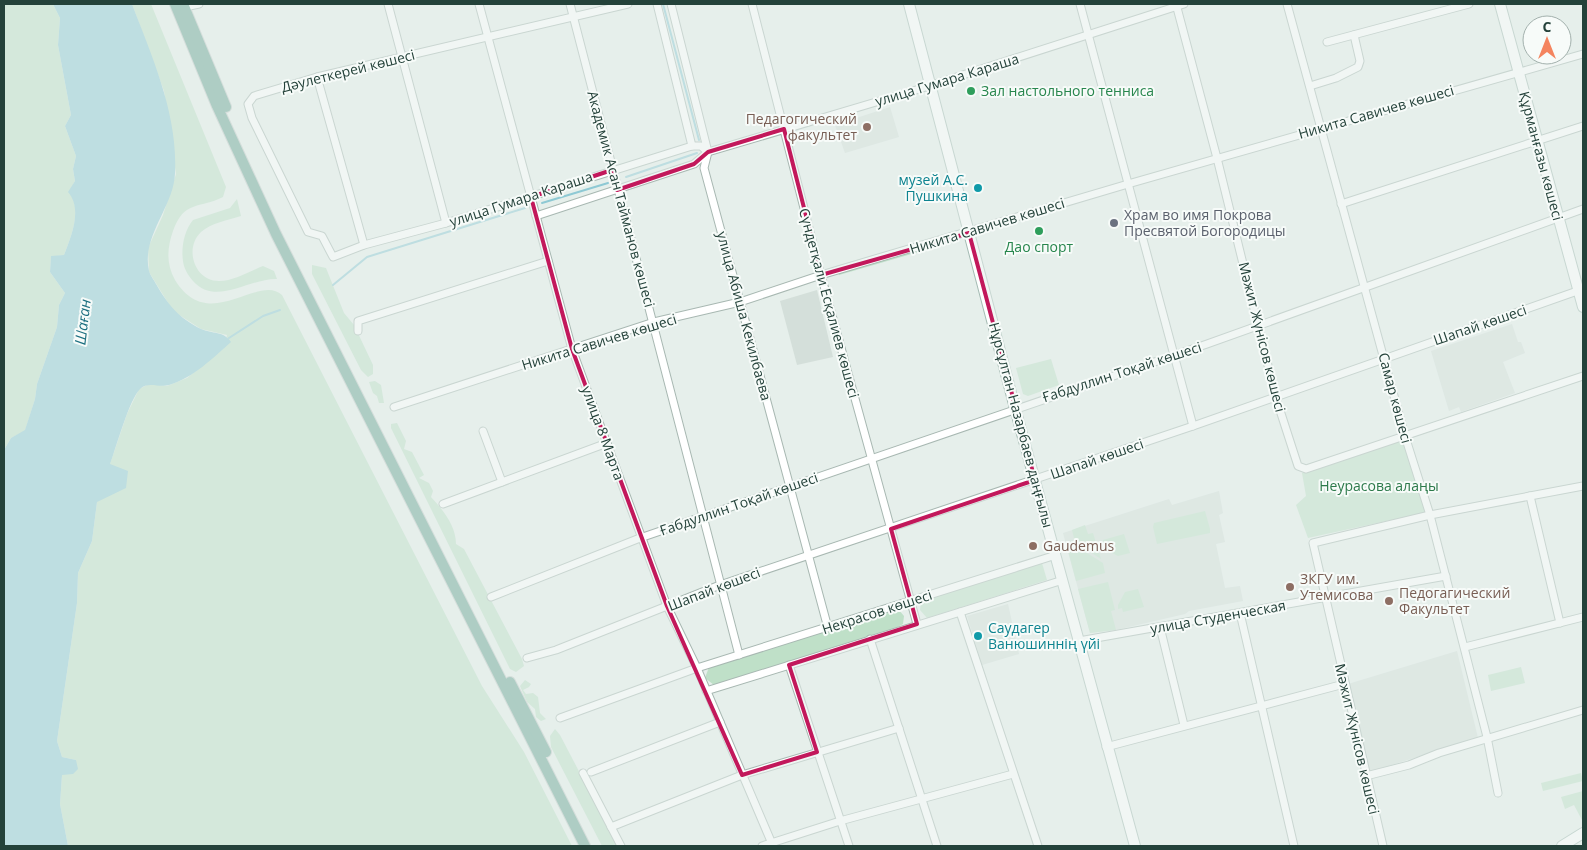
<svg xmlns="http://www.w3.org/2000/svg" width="1587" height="850" font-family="'Open Sans',sans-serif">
	<rect width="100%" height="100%" fill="#e6efeb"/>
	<g fill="#d4dfda">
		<polygon points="890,107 899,137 845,153 835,125"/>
		<polygon points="817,290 833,357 797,365 780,301"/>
		<polygon points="1512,324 1518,342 1521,342 1525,353 1503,362 1515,393 1461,412 1459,407 1449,411 1431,351"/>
		<polygon points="1219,491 1223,513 1219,515 1225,542 1216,544 1225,588 1240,586 1243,601 1189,611 1185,614 1120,629 1090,633 1063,533 1169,499 1172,505"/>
		<polygon points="1008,604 1019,654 982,665 967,616"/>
		<polygon points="1457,651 1478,738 1369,772 1348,684"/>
	</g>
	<g fill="#bfe0c8">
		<path d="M4 4H53L60 18 58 45 71 115 65 126 76 156 73 169 75 181 69 192C83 209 71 237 64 255L51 257 50 272 65 293 59 305 57 327 37 384 35 399 25 431 11 438 4 450Z"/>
		<path d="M132 4H151L226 187 223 197C199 209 184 200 173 231 167 248 166 264 175 280 209 335 258 273 282 295L482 686 524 752 572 846H68L60 804 62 775 76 760 62 757 57 741 77 603 78 573 92 541 97 502 127 414 139 389 149 384 167 386 187 378 224 348 227 335 201 329 173 311 149 272 148 248 163 215 176 174 164 91Z"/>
		<path d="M237 199 241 216C228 220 211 223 201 232 184 248 194 281 219 281 234 281 250 271 263 266L274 271 277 279C249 278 216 307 193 281 188 275 184 269 183 261 181 248 184 231 193 220L230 208Z"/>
		<polygon points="950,233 953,242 839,275 836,266"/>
		<polygon points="312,265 326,268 344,313 354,325 373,365 373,374 368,377 361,370 312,274"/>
		<polygon points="1051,359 1059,385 1028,396 1023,394 1016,368"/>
		<polygon points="375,381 381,385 384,403 379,403 377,396 373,393 369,382"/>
		<path d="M397 423 406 441 404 449 412 452 424 475 419 478 429 483 433 491 431 497C443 510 456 526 456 544L464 549 522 659 524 666 516 672 510 669 391 428V424Z"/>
		<polygon points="1404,439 1428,512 1308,538 1296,505 1306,496 1302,473"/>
		<polygon points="1205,511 1210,529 1210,533 1157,544 1153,527 1154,523"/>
		<polygon points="1085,525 1088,534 1093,533 1101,559 1075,542 1072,530"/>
		<polygon points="1124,534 1130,553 1118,556 1103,548 1103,540"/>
		<polygon points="1074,545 1103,563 1105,573 1076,581 1067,547"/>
		<polygon points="1042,563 1047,580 927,618 920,610 921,601"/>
		<polygon points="1108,582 1115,610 1111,611 1116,630 1090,633 1078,589"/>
		<polygon points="1138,589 1144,607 1123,612 1122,608 1118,609 1118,605 1125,592"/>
		<polygon points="898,609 904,616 903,624 896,628 714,685 705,678 709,667"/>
		<polygon points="1521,667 1525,683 1491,691 1488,675"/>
		<polygon points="525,680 531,684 529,687 523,690 526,694 533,693 538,697 540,713 546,719 541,721 536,717 535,709 527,702 520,686"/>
		<polygon points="555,729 560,735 618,846 602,846 551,747 550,736"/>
		<polygon points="1581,773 1583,781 1543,791 1541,783"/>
		<polygon points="1583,791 1583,822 1574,805 1565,809 1561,797"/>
	</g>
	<path fill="#8ec9d4" d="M53 4H132C152 57 178 114 175 173 174 207 141 236 149 271 150 275 154 280 156 284 168 305 179 318 201 329 212 334 224 331 231 342 213 358 193 378 169 385 159 388 148 381 140 389 129 400 116 448 110 464L128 471 126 488 97 502 92 541 78 573 77 603 57 741 62 757 76 760 78 769 73 774 62 775 60 804 68 846H4V450L11 438 25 430 35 399 37 384 57 327 59 305 65 293 50 272 51 256 64 255C71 237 83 209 68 192L75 181 73 169 76 156 65 126 71 115 58 45 60 18Z"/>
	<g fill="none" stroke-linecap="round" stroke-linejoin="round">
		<g stroke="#8ec9d4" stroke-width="2">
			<polyline points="663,4 699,140"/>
			<polyline points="626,177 697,153"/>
			<polyline points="542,203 608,183"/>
			<polyline points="333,285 367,257 525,208"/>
			<polyline points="229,338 263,316 280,310"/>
		</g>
		<g stroke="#a8b8b2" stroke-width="9">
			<g id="street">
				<polyline points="388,4 446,223"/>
				<polyline points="479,4 572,349 667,606 697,668 773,846"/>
				<polyline points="570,4 739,655"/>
				<polyline points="628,4 317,77 254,96 248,104 252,118 308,232 322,236 333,257 364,245 446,223 692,146 701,146 708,152"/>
				<polyline points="657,4 692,146"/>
				<polyline points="671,4 708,152 704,168 828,628"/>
				<polyline points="752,4 821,275 917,624"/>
				<polyline points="1080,4 1193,426"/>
				<polyline points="1176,4 1217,158 1276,398 1298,466 1306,469 1583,376"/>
				<polyline points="1287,4 1405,436 1430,515 1487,737 1498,793"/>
				<polyline points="185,7 199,4"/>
				<polyline points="1327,42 1469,4"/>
				<polyline points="317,77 364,245"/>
				<polyline points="1310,86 1336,78 1358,67 1360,61 1354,35"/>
				<polyline points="1341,204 1583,126"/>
				<polyline points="536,216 694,164 708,152 913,91 1184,4"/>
				<polyline points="358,331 358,321 548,261"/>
				<polyline points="394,407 654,322 740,302 821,275 1128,184 1583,54"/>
				<polyline points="483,431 502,482"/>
				<polyline points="1530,496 1560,623"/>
				<polyline points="443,504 607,443"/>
				<polyline points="491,597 640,538 1207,344 1583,209"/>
				<polyline points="960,612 1038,846"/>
				<polyline points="1240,613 1294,846"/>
				<polyline points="1160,627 1184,725"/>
				<polyline points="870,639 937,846"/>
				<polyline points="1079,641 1446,576"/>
				<polyline points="1465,647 1583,617"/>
				<polyline points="527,658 556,650 720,585 1193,426 1583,289"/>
				<polyline points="789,665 849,846"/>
				<polyline points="706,691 1063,580"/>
				<polyline points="560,718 697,668 1056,555"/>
				<polyline points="1106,747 1344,684"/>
				<polyline points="591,772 720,722"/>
				<polyline points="583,773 621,846"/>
				<polyline points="1366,776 1409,765 1439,753 1583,710"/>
				<polyline points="611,827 742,775 899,728"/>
				<polyline points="762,846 840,821 1013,774"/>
				<polyline points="1383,846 1313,543 1430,515 1583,486"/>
			</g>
		</g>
		<g stroke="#a4bbb3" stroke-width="12">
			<g id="secondary">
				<polyline points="909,4 1015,408 1135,846"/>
				<polyline points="1500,4 1583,307"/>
				<polyline points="1562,846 1583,833"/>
			</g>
		</g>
		<g stroke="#c2cac8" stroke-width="12">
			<g id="primary">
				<polyline points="175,4 217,106 276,234 585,846"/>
				<polyline points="183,4 226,107"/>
				<polyline points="510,682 546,752"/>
			</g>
		</g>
		<use href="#street" stroke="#fff" stroke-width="7"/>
		<use href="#secondary" stroke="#fff" stroke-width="10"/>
		<use href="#primary" stroke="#6aa596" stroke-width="10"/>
	</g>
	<path d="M0 0H1587V850H0ZM784 129 821 275 969 233 1035 480 891 529 917 624 789 665 817 752 742 775 667 606 572 349 531 197 612 170 617 190 694 164 708 152Z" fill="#e6efeb" fill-opacity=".55" fill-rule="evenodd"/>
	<path fill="none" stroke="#c2185b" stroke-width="4" stroke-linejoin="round" d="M784 129 821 275 969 233 1035 480 891 529 917 624 789 665 817 752 742 775 667 606 572 349 531 197 612 170 617 190 694 164 708 152Z"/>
	<g fill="#2e9e5b" stroke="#f7fbf9" stroke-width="2">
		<circle cx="971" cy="91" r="5"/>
		<circle cx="1039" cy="231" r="5"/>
	</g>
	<g fill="#8d6e63" stroke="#f7fbf9" stroke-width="2">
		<circle cx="867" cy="127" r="5"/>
		<circle cx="1033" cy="546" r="5"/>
		<circle cx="1290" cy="587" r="5"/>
		<circle cx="1389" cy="601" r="5"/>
	</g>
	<g fill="#0f9aa8" stroke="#f7fbf9" stroke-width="2">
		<circle cx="978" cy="188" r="5"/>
		<circle cx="978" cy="636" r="5"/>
	</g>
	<circle fill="#6b7280" stroke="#f7fbf9" stroke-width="2" cx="1114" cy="223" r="5"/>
	<g text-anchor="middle" stroke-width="4" stroke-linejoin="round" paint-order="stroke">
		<g font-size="14" fill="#24423a" stroke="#f7fbf9">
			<text transform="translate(348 71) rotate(-14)" y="5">Дәулеткерей көшесі</text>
			<text transform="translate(947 80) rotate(-17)" y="5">улица Гумара Караша</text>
			<text transform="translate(1376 112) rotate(-16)" y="5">Никита Савичев көшесі</text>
			<text transform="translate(1541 156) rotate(75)" y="5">Құрманғазы көшесі</text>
			<text transform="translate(521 199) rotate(-18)" y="5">улица Гумара Караша</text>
			<text transform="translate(621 199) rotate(75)" y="5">Академик Асан Тайманов көшесі</text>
			<text transform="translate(987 226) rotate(-17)" y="5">Никита Савичев көшесі</text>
			<text transform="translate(829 303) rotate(75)" y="5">Сүндетқали Есқалиев көшесі</text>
			<text transform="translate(744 316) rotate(75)" y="5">улица Абиша Кекилбаева</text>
			<text transform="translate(1480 325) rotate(-19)" y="5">Шапай көшесі</text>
			<text transform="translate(1262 337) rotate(76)" y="5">Мәжит Жүнісов көшесі</text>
			<text transform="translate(599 342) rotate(-17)" y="5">Никита Савичев көшесі</text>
			<text transform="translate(1122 372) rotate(-18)" y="5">Ғабдуллин Тоқай көшесі</text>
			<text transform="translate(1395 398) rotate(75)" y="5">Самар көшесі</text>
			<text transform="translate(1021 425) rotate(75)" y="5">Нұрсұлтан Назарбаев даңғылы</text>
			<text transform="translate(603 433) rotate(70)" y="5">улица 8 Марта</text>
			<text transform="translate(1097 459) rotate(-19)" y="5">Шапай көшесі</text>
			<text transform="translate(739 504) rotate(-19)" y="5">Ғабдуллин Тоқай көшесі</text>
			<text transform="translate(714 589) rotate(-21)" y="5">Шапай көшесі</text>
			<text transform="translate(877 612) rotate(-18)" y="5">Некрасов көшесі</text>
			<text transform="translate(1218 617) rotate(-10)" y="5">улица Студенческая</text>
			<text transform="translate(1357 739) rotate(77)" y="5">Мәжит Жүнісов көшесі</text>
		</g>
		<g font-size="14" fill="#27864d" stroke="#f7fbf9" text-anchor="start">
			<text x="981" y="96">Зал настольного тенниса</text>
			<text x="1039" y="252" text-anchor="middle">Дао спорт</text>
		</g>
		<g font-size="14" fill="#785e54" stroke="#f7fbf9" text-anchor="start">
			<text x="857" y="124" text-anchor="end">Педагогический<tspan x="857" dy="16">факультет</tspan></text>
			<text x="1043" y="551">Gaudemus</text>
			<text x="1300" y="584">ЗКГУ им.<tspan x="1300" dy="16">Утемисова</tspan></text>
			<text x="1399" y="598">Педогагический<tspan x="1399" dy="16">Факультет</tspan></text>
		</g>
		<g font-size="14" fill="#0d838f" stroke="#f7fbf9" text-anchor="end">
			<text x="968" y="185">музей А.С.<tspan x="968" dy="16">Пушкина</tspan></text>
			<text x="988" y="633" text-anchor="start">Саудагер<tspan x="988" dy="16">Ванюшиннің үйі</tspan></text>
		</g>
		<g font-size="14" fill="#5b616d" stroke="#f7fbf9" text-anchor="start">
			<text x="1124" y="220">Храм во имя Покрова<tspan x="1124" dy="16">Пресвятой Богородицы</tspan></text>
		</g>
		<g font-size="14" fill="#2d7a4b" stroke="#f7fbf9">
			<text x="1379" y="491">Неурасова алаңы</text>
		</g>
		<g font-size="15" font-style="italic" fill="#1c6f80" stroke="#f7fbf9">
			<text transform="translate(83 322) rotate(-83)" y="5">Шаған</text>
		</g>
	</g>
	<rect width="1587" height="850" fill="none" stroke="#24423a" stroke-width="10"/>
	<g transform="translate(1547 40)"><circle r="24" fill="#f7fbf9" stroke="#a3b1ad"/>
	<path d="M0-4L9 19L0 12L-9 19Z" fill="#f4845f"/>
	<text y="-8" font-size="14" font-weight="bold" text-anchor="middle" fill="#24423a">С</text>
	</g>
</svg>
